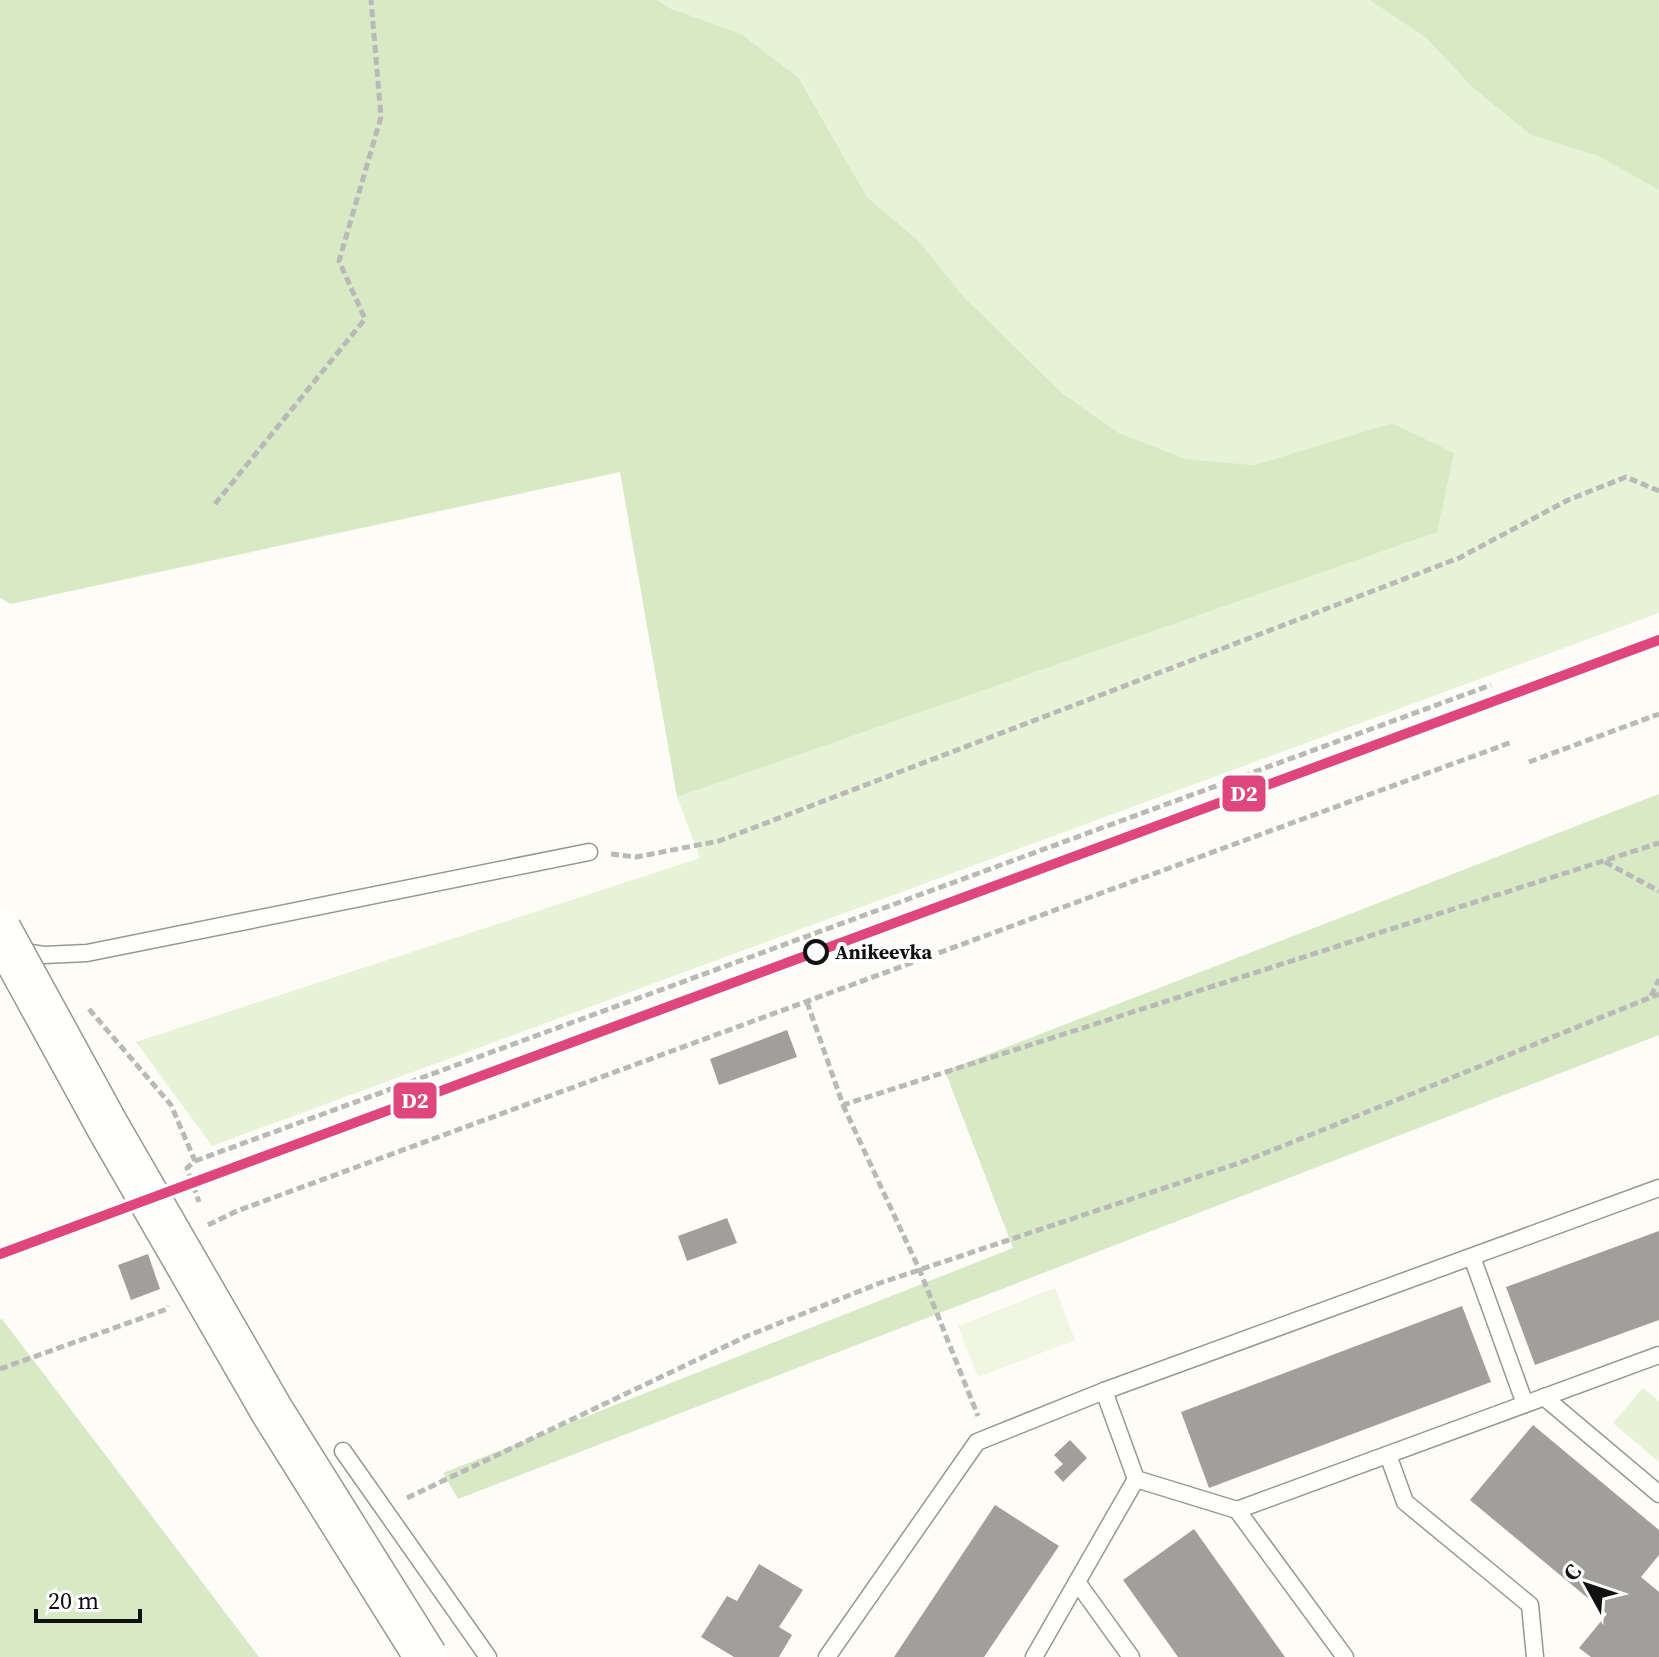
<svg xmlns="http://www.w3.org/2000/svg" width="1659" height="1657" font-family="'Source Serif 4',serif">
	<rect width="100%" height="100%" fill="#fdfcf7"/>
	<g fill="#e7f3d7">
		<polygon points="657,0 1369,0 1426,38 1473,88 1531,135 1598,156 1659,190 1659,613 212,1146 136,1042 700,858 677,797 1194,615 1392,423 1254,465 1186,459 1119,433 1062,393 964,297 919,241 867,197 799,77"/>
		<polygon points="1643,1388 1659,1401 1659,1462 1613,1423"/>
	</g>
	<g fill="#d8eac5">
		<polygon points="0,0 657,0 672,9 741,34 799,78 867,197 919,241 964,297 1062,393 1119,433 1186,459 1254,465 1392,423 1454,453 1437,532 677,797 620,472 11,604 0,598"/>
		<polygon points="1369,0 1659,0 1659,190 1598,156 1531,135 1473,88 1426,38"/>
		<polygon points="1659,794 1659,1035 458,1499 443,1473 1013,1248 945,1071"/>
		<polygon points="2,1319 259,1657 0,1657 0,1320"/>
	</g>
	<polygon fill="#f0f6e1" points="1055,1288 1075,1340 978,1377 958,1326"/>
	<g fill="#a19f9c">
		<polygon points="787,1030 797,1057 719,1085 710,1059"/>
		<polygon points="727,1218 737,1243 687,1261 678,1236"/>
		<polygon points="1659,1231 1659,1320 1535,1365 1506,1287"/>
		<polygon points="148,1254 160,1289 131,1300 118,1265"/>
		<polygon points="1462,1306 1491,1382 1209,1488 1181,1412"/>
		<polygon points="1533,1425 1659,1530 1659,1555 1641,1577 1659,1592 1659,1657 1591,1657 1579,1648 1607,1614 1470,1500"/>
		<polygon points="1070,1440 1087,1458 1063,1482 1054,1472 1063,1464 1054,1455"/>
		<polygon points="995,1505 1059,1546 984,1657 894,1657"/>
		<polygon points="1194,1529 1285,1657 1178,1657 1123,1580"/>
		<polygon points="759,1564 803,1590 779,1627 792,1635 779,1657 734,1657 701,1637 727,1596 737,1601"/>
	</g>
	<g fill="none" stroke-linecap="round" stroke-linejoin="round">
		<g stroke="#979795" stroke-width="19">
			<g id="service">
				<polyline points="17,951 44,955 87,953 589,852"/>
				<polyline points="1472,1257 1525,1404"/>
				<polyline points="1544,1397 1659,1494"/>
				<polyline points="343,1451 488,1657"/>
				<polyline points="1388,1455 1405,1502 1530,1605 1535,1657"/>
				<polyline points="1237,1510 1136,1479 1104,1391 1659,1188"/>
				<polyline points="1077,1582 1131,1657"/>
				<polyline points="827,1657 977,1442 1104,1391"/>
				<polyline points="1034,1657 1136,1479"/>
				<polyline points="1345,1657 1237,1510 1659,1355"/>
			</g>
		</g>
		<g stroke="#b9b9b8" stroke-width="5" stroke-dasharray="8 4" stroke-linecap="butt">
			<polyline points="215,504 365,319 339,261 381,117 371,0"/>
			<polyline points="1529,762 1659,714"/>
			<polyline points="611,854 636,857 719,841 1459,558 1568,500 1626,477 1659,491"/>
			<polyline points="1605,862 1659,891"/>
			<polyline points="1651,996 1659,979"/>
			<polyline points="807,1002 843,1105 1659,843"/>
			<polyline points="89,1009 171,1105 195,1161 187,1168 199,1202"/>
			<polyline points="843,1105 920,1271 978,1416"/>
			<polyline points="195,1161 1491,685"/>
			<polyline points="208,1225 237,1211 1512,742"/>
			<polyline points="0,1369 167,1309 168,1306"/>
			<polyline points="407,1498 747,1336 880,1283 1248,1160 1659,994"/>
		</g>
		<use href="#service" stroke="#fffffe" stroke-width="16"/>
		<g stroke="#979795" stroke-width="45" stroke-linecap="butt">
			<polyline id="tertiary-bridge" points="0,930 108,1127 272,1411 426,1657"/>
		</g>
		<use href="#tertiary-bridge" stroke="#fffffe" stroke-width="42"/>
		<g stroke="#fff" stroke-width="16">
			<polyline id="rail-1" points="0,1254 1659,640"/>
		</g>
		<use href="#rail-1" stroke="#df477c" stroke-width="10"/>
	</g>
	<circle fill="#fff" stroke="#111" stroke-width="4" cx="816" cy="952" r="11"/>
	<g text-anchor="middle" stroke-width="8" stroke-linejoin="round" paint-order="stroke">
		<g font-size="20" font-weight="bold" fill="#111" stroke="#fff" text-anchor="start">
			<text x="835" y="959">Anikeevka</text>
		</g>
	</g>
	<g stroke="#fff" stroke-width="3">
		<rect x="1221" y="774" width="46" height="39" rx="8" fill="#df477c"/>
		<rect x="392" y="1081" width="46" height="39" rx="8" fill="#df477c"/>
	</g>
	<g font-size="22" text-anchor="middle" font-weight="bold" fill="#fff">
		<text x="1244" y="801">D2</text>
		<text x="415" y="1108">D2</text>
	</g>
	<g transform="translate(1587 1585) rotate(310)" stroke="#ffffff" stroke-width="6" paint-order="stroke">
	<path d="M0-6L14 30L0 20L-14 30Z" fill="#111111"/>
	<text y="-12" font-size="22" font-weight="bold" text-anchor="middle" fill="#111111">С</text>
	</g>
	<path d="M36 1609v12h104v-12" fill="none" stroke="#111111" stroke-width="4"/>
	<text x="48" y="1609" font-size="24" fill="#111111" stroke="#ffffff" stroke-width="6" paint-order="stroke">20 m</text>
</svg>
